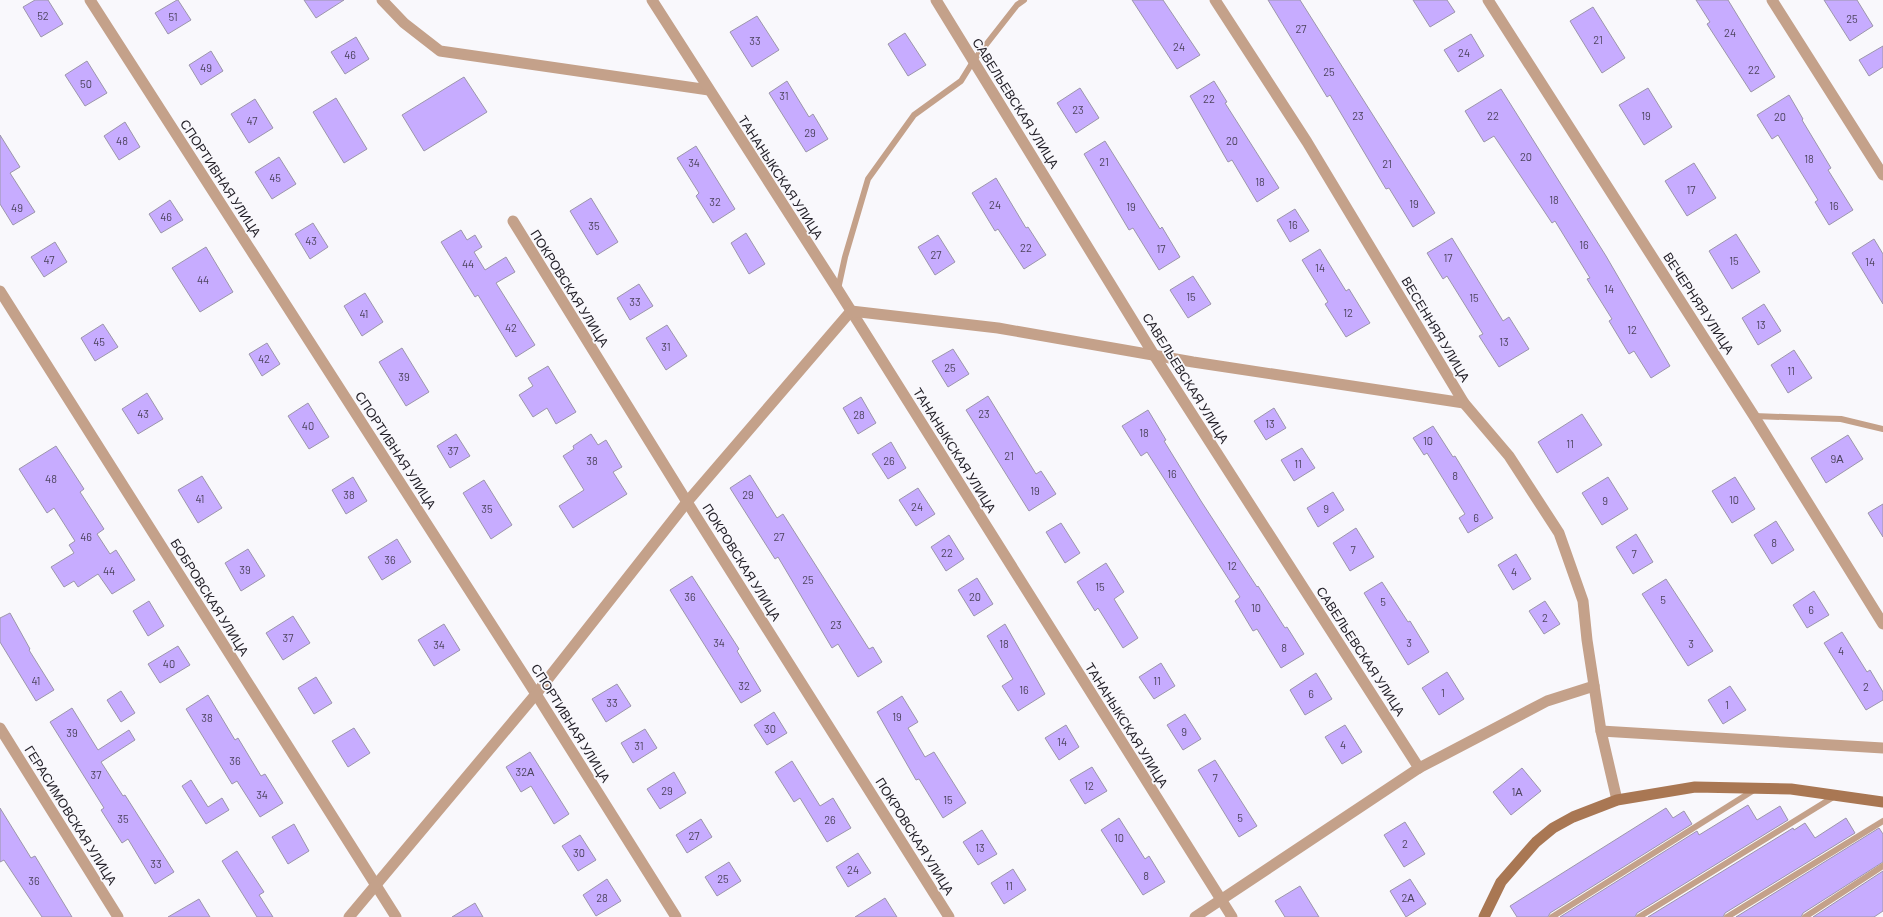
<svg xmlns="http://www.w3.org/2000/svg" width="1883" height="917" font-family="Barlow,sans-serif">
	<rect width="100%" height="100%" fill="#f9f8fc"/>
	<g fill="#c7acff" stroke="#9c96ab">
		<polygon points="35,0 48,0 63,24 41,37 23,7"/>
		<polygon points="177,0 178,0 191,20 168,34 155,13"/>
		<polygon points="304,0 344,0 316,18"/>
		<polygon points="1132,0 1163,0 1200,55 1177,69"/>
		<polygon points="1268,0 1300,0 1435,213 1413,227 1389,188 1386,189 1330,95 1327,97"/>
		<polygon points="1413,0 1447,0 1455,12 1430,27"/>
		<polygon points="1696,0 1728,0 1775,77 1751,92 1707,24 1710,22"/>
		<polygon points="1824,0 1857,0 1873,26 1850,41"/>
		<polygon points="1593,7 1625,58 1602,73 1570,21"/>
		<polygon points="757,16 779,50 752,67 730,32"/>
		<polygon points="905,33 926,65 908,76 888,44"/>
		<polygon points="1471,34 1484,56 1458,72 1444,50"/>
		<polygon points="356,37 369,59 345,74 331,52"/>
		<polygon points="1883,46 1883,67 1869,76 1859,60"/>
		<polygon points="211,51 223,71 201,85 189,65"/>
		<polygon points="87,61 107,93 85,106 65,75"/>
		<polygon points="464,77 487,112 424,151 402,115"/>
		<polygon points="787,81 809,117 813,114 828,139 806,152 769,93"/>
		<polygon points="1214,81 1227,102 1225,103 1279,188 1257,202 1232,160 1228,162 1190,96"/>
		<polygon points="1080,88 1099,118 1076,133 1057,103"/>
		<polygon points="1648,88 1672,127 1644,145 1619,105"/>
		<polygon points="1501,89 1606,256 1670,366 1651,378 1634,351 1629,354 1609,321 1612,319 1587,279 1590,278 1555,221 1552,223 1494,136 1484,142 1465,111"/>
		<polygon points="1789,95 1803,119 1802,120 1831,168 1828,170 1853,210 1829,225 1815,202 1818,200 1778,135 1772,139 1757,115"/>
		<polygon points="336,98 367,149 344,163 313,112"/>
		<polygon points="255,99 273,128 249,143 231,114"/>
		<polygon points="125,122 140,147 119,160 104,136"/>
		<polygon points="0,135 20,167 10,173 35,212 13,225 0,204"/>
		<polygon points="1105,141 1160,229 1162,227 1180,257 1159,270 1133,228 1129,230 1084,154"/>
		<polygon points="696,146 735,209 713,223 696,196 699,193 677,158"/>
		<polygon points="279,157 296,184 272,199 255,172"/>
		<polygon points="1694,163 1716,198 1687,216 1665,181"/>
		<polygon points="996,178 1026,228 1028,227 1046,255 1024,269 998,229 995,231 972,193"/>
		<polygon points="591,198 618,242 597,255 570,211"/>
		<polygon points="170,200 183,220 161,233 149,214"/>
		<polygon points="1295,209 1309,231 1290,242 1277,220"/>
		<polygon points="313,223 328,247 310,259 295,234"/>
		<polygon points="461,230 467,240 475,235 482,247 474,252 485,270 506,257 515,272 496,283 535,345 516,357 478,295 475,297 441,242"/>
		<polygon points="746,233 765,264 749,274 731,243"/>
		<polygon points="1736,234 1760,272 1732,289 1709,251"/>
		<polygon points="938,235 955,262 935,275 918,247"/>
		<polygon points="1452,238 1503,321 1509,317 1529,349 1499,367 1479,336 1483,334 1447,276 1443,279 1427,253"/>
		<polygon points="1874,239 1883,254 1883,304 1852,253"/>
		<polygon points="55,242 67,262 44,277 31,257"/>
		<polygon points="206,247 233,292 200,312 172,268"/>
		<polygon points="1320,249 1346,291 1349,289 1370,323 1346,337 1325,304 1328,302 1302,260"/>
		<polygon points="1193,276 1211,304 1188,318 1170,290"/>
		<polygon points="639,284 653,306 630,320 617,298"/>
		<polygon points="365,293 383,322 362,336 344,306"/>
		<polygon points="1764,304 1781,331 1758,345 1742,318"/>
		<polygon points="103,324 118,347 95,361 81,338"/>
		<polygon points="667,325 687,356 666,370 646,338"/>
		<polygon points="267,343 280,364 262,376 249,354"/>
		<polygon points="402,348 429,392 406,406 379,362"/>
		<polygon points="953,349 969,374 948,387 932,361"/>
		<polygon points="1794,350 1812,378 1788,393 1771,365"/>
		<polygon points="548,366 576,412 556,424 547,408 533,417 519,395 533,386 528,378"/>
		<polygon points="147,393 163,419 138,434 122,409"/>
		<polygon points="988,396 1036,474 1041,471 1056,494 1029,511 966,410"/>
		<polygon points="861,397 876,423 858,434 843,408"/>
		<polygon points="308,403 329,437 309,449 288,416"/>
		<polygon points="1274,408 1286,428 1266,440 1254,421"/>
		<polygon points="1148,410 1166,440 1164,441 1201,501 1257,587 1258,586 1285,628 1287,627 1304,654 1281,668 1257,629 1253,631 1235,601 1240,597 1147,452 1141,456 1122,426"/>
		<polygon points="1582,414 1602,445 1557,473 1538,442"/>
		<polygon points="1433,426 1453,457 1455,456 1493,518 1468,533 1459,518 1465,514 1427,453 1424,455 1413,438"/>
		<polygon points="456,434 470,456 450,468 437,446"/>
		<polygon points="591,434 598,445 606,440 622,467 613,472 627,494 573,528 559,506 584,490 563,456 574,449 573,446"/>
		<polygon points="1848,435 1863,459 1826,483 1811,458"/>
		<polygon points="891,442 906,468 888,479 872,454"/>
		<polygon points="56,446 84,489 80,492 104,529 97,534 110,554 116,550 135,580 112,594 98,574 78,587 74,581 64,587 51,567 74,553 69,545 75,541 54,508 47,513 19,469"/>
		<polygon points="1302,448 1315,468 1294,481 1281,460"/>
		<polygon points="750,475 777,518 783,514 869,649 873,647 882,662 858,677 838,644 832,648 778,557 775,559 730,488"/>
		<polygon points="202,476 222,508 198,523 178,490"/>
		<polygon points="353,477 367,501 346,514 332,490"/>
		<polygon points="1608,477 1628,509 1602,525 1582,493"/>
		<polygon points="1735,477 1755,509 1732,523 1712,491"/>
		<polygon points="484,480 512,525 491,539 463,493"/>
		<polygon points="918,488 935,514 916,526 899,500"/>
		<polygon points="1333,492 1344,510 1318,527 1307,508"/>
		<polygon points="1883,504 1883,537 1868,513"/>
		<polygon points="1776,521 1794,550 1772,564 1754,535"/>
		<polygon points="1061,523 1080,553 1065,563 1046,532"/>
		<polygon points="1356,528 1374,557 1350,571 1333,543"/>
		<polygon points="1636,534 1653,562 1633,574 1616,547"/>
		<polygon points="949,535 964,559 946,571 931,547"/>
		<polygon points="397,539 411,562 382,580 368,557"/>
		<polygon points="248,549 265,576 241,591 225,563"/>
		<polygon points="1516,554 1531,579 1513,590 1498,565"/>
		<polygon points="1106,563 1124,592 1114,599 1138,638 1123,648 1098,608 1095,611 1077,582"/>
		<polygon points="692,576 739,649 737,651 761,691 741,703 670,590"/>
		<polygon points="977,578 993,604 974,616 958,590"/>
		<polygon points="1666,579 1713,651 1688,666 1642,594"/>
		<polygon points="1382,582 1408,622 1410,621 1429,652 1408,665 1364,593"/>
		<polygon points="1814,591 1829,615 1807,628 1793,605"/>
		<polygon points="149,601 164,626 148,636 133,611"/>
		<polygon points="1545,601 1560,624 1544,634 1529,611"/>
		<polygon points="10,613 30,649 29,650 54,690 36,701 0,642 0,618"/>
		<polygon points="293,616 310,643 283,660 266,633"/>
		<polygon points="444,624 460,650 434,666 418,640"/>
		<polygon points="1005,624 1045,694 1018,711 1002,686 1013,679 987,636"/>
		<polygon points="1842,632 1867,672 1870,670 1883,692 1883,700 1866,710 1824,643"/>
		<polygon points="178,646 190,665 160,683 148,664"/>
		<polygon points="1161,663 1175,686 1154,699 1139,677"/>
		<polygon points="1447,672 1464,699 1439,715 1422,688"/>
		<polygon points="1316,673 1332,699 1305,715 1290,690"/>
		<polygon points="316,677 332,703 314,714 298,688"/>
		<polygon points="617,684 631,706 606,722 592,699"/>
		<polygon points="1730,686 1746,710 1723,724 1708,700"/>
		<polygon points="121,691 135,713 121,722 107,700"/>
		<polygon points="208,695 235,740 238,738 261,776 265,774 283,803 260,817 237,781 232,784 186,709"/>
		<polygon points="902,696 918,722 908,728 925,757 934,752 966,803 943,818 919,779 916,780 877,712"/>
		<polygon points="72,708 98,750 129,730 135,740 101,762 123,796 125,795 174,872 155,884 128,839 122,843 101,810 104,808 50,722"/>
		<polygon points="774,712 787,733 767,745 754,725"/>
		<polygon points="1185,714 1201,739 1183,750 1167,725"/>
		<polygon points="1066,725 1079,747 1059,760 1045,738"/>
		<polygon points="1345,725 1362,752 1342,764 1325,737"/>
		<polygon points="354,728 370,753 348,767 332,741"/>
		<polygon points="645,729 657,748 633,763 621,743"/>
		<polygon points="530,752 569,814 554,824 531,786 521,792 506,767"/>
		<polygon points="1215,760 1257,826 1239,837 1198,770"/>
		<polygon points="792,761 820,806 833,798 851,828 827,842 800,798 794,802 775,772"/>
		<polygon points="1092,767 1107,791 1085,804 1070,780"/>
		<polygon points="1522,768 1541,791 1511,815 1493,792"/>
		<polygon points="674,772 686,793 660,809 647,789"/>
		<polygon points="191,780 208,807 222,798 229,810 206,824 182,786"/>
		<polygon points="1748,805 1757,820 1780,806 1788,820 1637,913 1635,917 1560,917 1697,831 1699,835"/>
		<polygon points="0,808 31,858 35,856 72,917 42,917 4,860 0,862"/>
		<polygon points="1666,808 1673,818 1684,811 1692,824 1550,913 1548,917 1517,917 1510,906"/>
		<polygon points="1119,818 1145,859 1149,856 1165,882 1143,895 1101,830"/>
		<polygon points="1846,818 1855,833 1725,913 1723,917 1648,917 1793,828 1794,830 1805,823 1815,838"/>
		<polygon points="701,819 712,837 687,853 676,835"/>
		<polygon points="1405,822 1425,854 1404,867 1384,835"/>
		<polygon points="294,824 309,851 288,864 272,837"/>
		<polygon points="1879,828 1883,834 1883,862 1803,913 1801,917 1736,917"/>
		<polygon points="982,830 997,854 978,865 963,842"/>
		<polygon points="580,835 596,860 578,871 562,846"/>
		<polygon points="237,851 264,892 259,895 273,917 257,917 222,861"/>
		<polygon points="858,853 871,873 848,887 836,867"/>
		<polygon points="729,862 741,881 717,896 705,877"/>
		<polygon points="1013,869 1026,890 1004,904 991,883"/>
		<polygon points="1883,871 1883,911 1874,917 1813,917"/>
		<polygon points="607,879 621,901 596,916 583,895"/>
		<polygon points="1410,879 1426,904 1406,917 1390,891"/>
		<polygon points="1300,886 1319,917 1285,917 1275,901"/>
		<polygon points="885,898 897,917 855,917"/>
		<polygon points="199,899 210,917 168,917"/>
		<polygon points="475,903 483,917 452,917"/>
	</g>
	<g fill="none" stroke-linecap="round" stroke-linejoin="round">
		<g stroke="#c4a18a" stroke-width="6">
			<polyline points="838,289 845,257 868,179 914,115 961,81 974,60 1017,5 1024,0"/>
			<polyline points="1754,416 1841,419 1883,429"/>
			<polyline points="1552,917 1754,790"/>
			<polyline points="1639,917 1835,796"/>
			<polyline points="1727,917 1883,821"/>
			<polyline points="1805,917 1883,866"/>
		</g>
		<g stroke="#c4a18a" stroke-width="11">
			<polyline points="90,0 536,694 676,917"/>
			<polyline points="382,0 404,23 440,51 709,90"/>
			<polyline points="652,0 838,290 1232,917"/>
			<polyline points="936,0 1154,355 1419,768"/>
			<polyline points="1215,0 1307,142 1464,403 1509,456 1559,533 1583,601 1587,640 1601,731 1617,800"/>
			<polyline points="1488,0 1754,416 1883,624"/>
			<polyline points="1772,0 1883,175"/>
			<polyline points="513,221 687,502 949,917"/>
			<polyline points="0,291 396,917"/>
			<polyline points="0,728 118,917"/>
			<polyline points="1601,731 1883,748"/>
			<polyline points="349,917 536,694 687,502 851,311 998,328 1193,362 1464,403"/>
			<polyline points="1195,917 1419,768 1547,701 1594,686"/>
		</g>
		<polyline stroke="#a97753" stroke-width="11" points="1484,917 1501,882 1536,842 1553,828 1573,817 1617,800 1695,787 1791,789 1883,802"/>
	</g>
	<g text-anchor="middle" stroke-width="3.5" stroke-linejoin="round" paint-order="stroke">
		<g font-size="11" fill="#4d445e">
			<text x="43" y="20">52</text>
			<text x="173" y="21">51</text>
			<text x="1852" y="23">25</text>
			<text x="1301" y="33">27</text>
			<text x="1730" y="37">24</text>
			<text x="1598" y="44">21</text>
			<text x="755" y="45">33</text>
			<text x="1179" y="51">24</text>
			<text x="1464" y="57">24</text>
			<text x="350" y="59">46</text>
			<text x="206" y="72">49</text>
			<text x="1754" y="74">22</text>
			<text x="1329" y="76">25</text>
			<text x="86" y="88">50</text>
			<text x="784" y="100">31</text>
			<text x="1209" y="103">22</text>
			<text x="1078" y="114">23</text>
			<text x="1358" y="120">23</text>
			<text x="1493" y="120">22</text>
			<text x="1646" y="120">19</text>
			<text x="1780" y="121">20</text>
			<text x="252" y="125">47</text>
			<text x="810" y="137">29</text>
			<text x="122" y="145">48</text>
			<text x="1232" y="145">20</text>
			<text x="1526" y="161">20</text>
			<text x="1809" y="163">18</text>
			<text x="1104" y="166">21</text>
			<text x="694" y="167">34</text>
			<text x="1387" y="168">21</text>
			<text x="275" y="182">45</text>
			<text x="1260" y="186">18</text>
			<text x="1691" y="194">17</text>
			<text x="1554" y="204">18</text>
			<text x="715" y="206">32</text>
			<text x="1414" y="208">19</text>
			<text x="995" y="209">24</text>
			<text x="1834" y="210">16</text>
			<text x="1131" y="211">19</text>
			<text x="17" y="212">49</text>
			<text x="166" y="221">46</text>
			<text x="1293" y="229">16</text>
			<text x="594" y="230">35</text>
			<text x="311" y="245">43</text>
			<text x="1584" y="249">16</text>
			<text x="1026" y="252">22</text>
			<text x="1161" y="253">17</text>
			<text x="936" y="259">27</text>
			<text x="1448" y="262">17</text>
			<text x="49" y="264">47</text>
			<text x="1734" y="265">15</text>
			<text x="1870" y="266">14</text>
			<text x="468" y="268">44</text>
			<text x="1320" y="272">14</text>
			<text x="203" y="284">44</text>
			<text x="1609" y="293">14</text>
			<text x="1191" y="301">15</text>
			<text x="1474" y="302">15</text>
			<text x="635" y="306">33</text>
			<text x="1348" y="317">12</text>
			<text x="364" y="318">41</text>
			<text x="1761" y="329">13</text>
			<text x="511" y="332">42</text>
			<text x="1632" y="334">12</text>
			<text x="99" y="346">45</text>
			<text x="1504" y="346">13</text>
			<text x="666" y="351">31</text>
			<text x="264" y="363">42</text>
			<text x="950" y="372">25</text>
			<text x="1791" y="375">11</text>
			<text x="404" y="381">39</text>
			<text x="143" y="418">43</text>
			<text x="984" y="418">23</text>
			<text x="859" y="419">28</text>
			<text x="1270" y="428">13</text>
			<text x="308" y="430">40</text>
			<text x="1144" y="437">18</text>
			<text x="1428" y="445">10</text>
			<text x="1570" y="448">11</text>
			<text x="453" y="455">37</text>
			<text x="1009" y="460">21</text>
			<text x="1837" y="463">9А</text>
			<text x="592" y="465">38</text>
			<text x="889" y="465">26</text>
			<text x="1298" y="468">11</text>
			<text x="1172" y="478">16</text>
			<text x="1455" y="480">8</text>
			<text x="51" y="483">48</text>
			<text x="1035" y="495">19</text>
			<text x="349" y="499">38</text>
			<text x="748" y="499">29</text>
			<text x="200" y="503">41</text>
			<text x="1734" y="504">10</text>
			<text x="1605" y="505">9</text>
			<text x="917" y="511">24</text>
			<text x="487" y="513">35</text>
			<text x="1326" y="513">9</text>
			<text x="1476" y="522">6</text>
			<text x="86" y="541">46</text>
			<text x="779" y="541">27</text>
			<text x="1774" y="547">8</text>
			<text x="1353" y="554">7</text>
			<text x="947" y="557">22</text>
			<text x="1634" y="558">7</text>
			<text x="390" y="564">36</text>
			<text x="1232" y="570">12</text>
			<text x="245" y="574">39</text>
			<text x="109" y="575">44</text>
			<text x="1514" y="576">4</text>
			<text x="808" y="584">25</text>
			<text x="1100" y="591">15</text>
			<text x="690" y="601">36</text>
			<text x="975" y="601">20</text>
			<text x="1663" y="604">5</text>
			<text x="1383" y="606">5</text>
			<text x="1256" y="612">10</text>
			<text x="1811" y="614">6</text>
			<text x="1545" y="622">2</text>
			<text x="836" y="629">23</text>
			<text x="288" y="642">37</text>
			<text x="719" y="647">34</text>
			<text x="1409" y="647">3</text>
			<text x="1004" y="648">18</text>
			<text x="1691" y="648">3</text>
			<text x="439" y="649">34</text>
			<text x="1284" y="652">8</text>
			<text x="1841" y="655">4</text>
			<text x="169" y="668">40</text>
			<text x="36" y="685">41</text>
			<text x="1157" y="685">11</text>
			<text x="744" y="690">32</text>
			<text x="1866" y="691">2</text>
			<text x="1024" y="694">16</text>
			<text x="1443" y="697">1</text>
			<text x="1311" y="698">6</text>
			<text x="612" y="707">33</text>
			<text x="1727" y="709">1</text>
			<text x="897" y="721">19</text>
			<text x="207" y="722">38</text>
			<text x="770" y="733">30</text>
			<text x="1184" y="736">9</text>
			<text x="72" y="737">39</text>
			<text x="1062" y="746">14</text>
			<text x="1343" y="749">4</text>
			<text x="639" y="750">31</text>
			<text x="235" y="765">36</text>
			<text x="525" y="776">32А</text>
			<text x="96" y="779">37</text>
			<text x="1215" y="782">7</text>
			<text x="1089" y="790">12</text>
			<text x="667" y="795">29</text>
			<text x="1517" y="796">1А</text>
			<text x="262" y="799">34</text>
			<text x="948" y="804">15</text>
			<text x="1240" y="822">5</text>
			<text x="123" y="823">35</text>
			<text x="830" y="824">26</text>
			<text x="694" y="840">27</text>
			<text x="1119" y="842">10</text>
			<text x="1405" y="848">2</text>
			<text x="980" y="852">13</text>
			<text x="579" y="857">30</text>
			<text x="156" y="868">33</text>
			<text x="853" y="874">24</text>
			<text x="1146" y="880">8</text>
			<text x="723" y="883">25</text>
			<text x="34" y="885">36</text>
			<text x="1009" y="890">11</text>
			<text x="602" y="902">28</text>
			<text x="1408" y="902">2А</text>
		</g>
		<g font-size="13" fill="#242129" stroke="#f9f8fc">
			<text transform="translate(1016 103) rotate(58)" y="5">САВЕЛЬЕВСКАЯ УЛИЦА</text>
			<text transform="translate(781 177) rotate(57)" y="5">ТАНАНЫКСКАЯ УЛИЦА</text>
			<text transform="translate(221 178) rotate(57)" y="5">СПОРТИВНАЯ УЛИЦА</text>
			<text transform="translate(570 288) rotate(58)" y="5">ПОКРОВСКАЯ УЛИЦА</text>
			<text transform="translate(1699 303) rotate(57)" y="5">ВЕЧЕРНЯЯ УЛИЦА</text>
			<text transform="translate(1436 329) rotate(59)" y="5">ВЕСЕННЯЯ УЛИЦА</text>
			<text transform="translate(1186 378) rotate(58)" y="5">САВЕЛЬЕВСКАЯ УЛИЦА</text>
			<text transform="translate(396 450) rotate(57)" y="5">СПОРТИВНАЯ УЛИЦА</text>
			<text transform="translate(955 450) rotate(58)" y="5">ТАНАНЫКСКАЯ УЛИЦА</text>
			<text transform="translate(742 562) rotate(58)" y="5">ПОКРОВСКАЯ УЛИЦА</text>
			<text transform="translate(210 597) rotate(58)" y="5">БОБРОВСКАЯ УЛИЦА</text>
			<text transform="translate(1361 651) rotate(57)" y="5">САВЕЛЬЕВСКАЯ УЛИЦА</text>
			<text transform="translate(571 723) rotate(58)" y="5">СПОРТИВНАЯ УЛИЦА</text>
			<text transform="translate(1127 725) rotate(58)" y="5">ТАНАНЫКСКАЯ УЛИЦА</text>
			<text transform="translate(71 815) rotate(58)" y="5">ГЕРАСИМОВСКАЯ УЛИЦА</text>
			<text transform="translate(915 836) rotate(58)" y="5">ПОКРОВСКАЯ УЛИЦА</text>
		</g>
	</g>
</svg>
